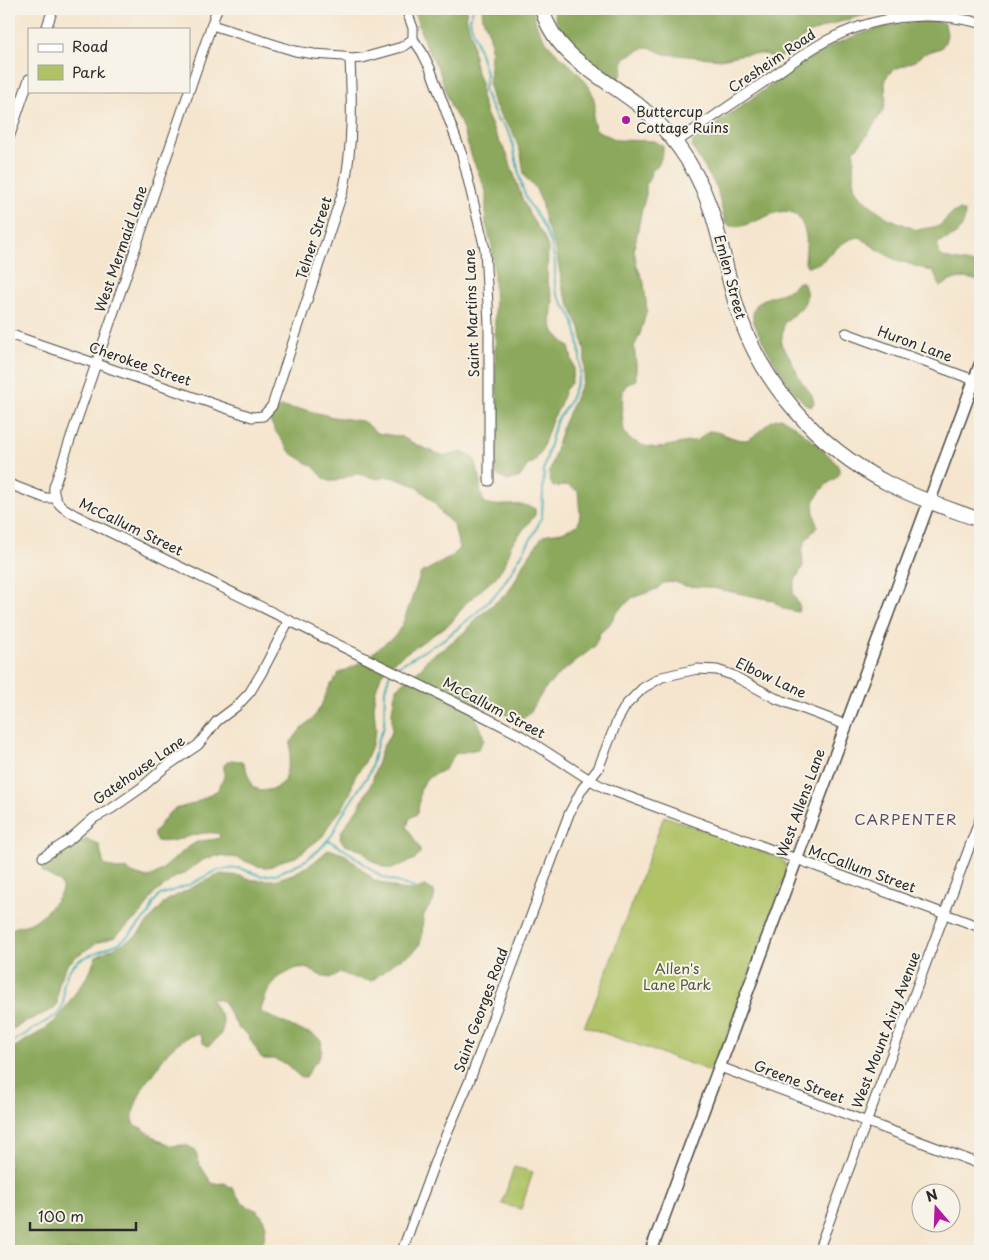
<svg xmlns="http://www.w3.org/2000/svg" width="989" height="1260" font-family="'Playpen Sans',sans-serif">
	<rect width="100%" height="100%" fill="#f7f3e8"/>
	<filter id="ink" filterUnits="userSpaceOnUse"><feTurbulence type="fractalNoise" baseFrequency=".02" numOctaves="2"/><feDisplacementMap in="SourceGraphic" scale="10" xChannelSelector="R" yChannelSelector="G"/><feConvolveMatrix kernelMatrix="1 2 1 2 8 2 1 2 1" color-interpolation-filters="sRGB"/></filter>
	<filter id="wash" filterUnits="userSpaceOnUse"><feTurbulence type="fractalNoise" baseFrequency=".0096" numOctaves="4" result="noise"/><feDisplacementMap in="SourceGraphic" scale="20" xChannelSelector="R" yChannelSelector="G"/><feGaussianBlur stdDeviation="1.12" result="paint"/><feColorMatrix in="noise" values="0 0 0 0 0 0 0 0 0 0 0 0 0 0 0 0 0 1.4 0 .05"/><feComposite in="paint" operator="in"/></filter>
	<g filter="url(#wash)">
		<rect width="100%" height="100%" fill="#f5e5ce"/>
		<g fill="#afc266" stroke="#6d7648">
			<polygon points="664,816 781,859 786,865 785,876 713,1072 584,1026 592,1010"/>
			<polygon points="514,1167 533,1172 521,1209 502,1204"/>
		</g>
		<g fill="#8ba85b" stroke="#5b6a43">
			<polygon points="413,9 467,9 466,16 472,38 475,67 481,83 481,96 486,113 499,141 507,154 523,201 532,219 543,235 548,247 547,281 553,300 551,319 553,329 555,333 569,347 574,368 571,383 565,390 559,408 552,420 541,452 534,462 527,466 520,477 508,481 497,475 495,465 499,414 496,381 494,276 492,246 486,224 486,191 473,160 461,124 451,107 439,70 426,47"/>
			<path d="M482 9H533C537 48 569 57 588 85 592 91 595 100 595 107 594 112 592 118 593 122 594 125 595 127 596 130L617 140 655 141 663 146V152L659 164 652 171 646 185V195L641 213 634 250 637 266 644 283 647 310 640 334 634 347 636 363V378L635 381 626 385 623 391 622 413 624 431 629 439 645 446 657 448 698 440 708 431C722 431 732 440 745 440 755 440 766 420 780 418 788 418 839 461 839 469 840 479 831 480 826 485 821 490 815 498 814 504 812 512 817 519 817 527L805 541 802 551 803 566 795 581 793 589V594L800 607 798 612 784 609 772 600 707 587 685 586 675 582 663 583 657 589 632 598 617 612 609 625 600 633 594 647 558 675 544 690 529 714 519 722 483 702 479 705 476 721 481 728 484 740 478 749 455 754 445 769 426 779 420 791 419 805 417 814 410 818 407 827 420 849V853L415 859 392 869 386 868 371 860 363 851 345 845 340 839 341 832 360 805 372 782 382 748 392 732V711L396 688 422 667 428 658 443 649 467 630 479 616 508 592 515 581 523 564 542 537 548 534 562 532 578 525 580 514 578 491 567 485 553 487 550 480 549 474 563 425 584 378 585 353 580 328 563 290 556 250 545 222 541 201 535 187 528 181 524 174 521 154 512 130 502 119 493 101 489 85 491 41 489 33 483 19Z"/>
			<path d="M553 9H901C874 12 826 23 804 37 794 44 788 54 777 59L765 54H745L721 59 665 54 651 48 641 49 624 58 622 74 619 78C601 76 574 49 564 34 558 27 555 18 553 9Z"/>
			<path d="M927 21H937L945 24 947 35 945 42 941 48 923 54 915 61 893 70 887 76 885 83 886 99 884 109 866 137 854 151 853 179 855 189 865 201 888 218 917 230 939 226 952 213 960 210 965 212C965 230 955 237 939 242 933 257 948 259 959 261 966 262 973 264 980 264V281C971 279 960 276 950 281 945 283 945 286 939 286L934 272 894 259 875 248 860 237C837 238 827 267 807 266L805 263C805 253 808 242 805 232 792 182 748 241 725 223L717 188 692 147 693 141C714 125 736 110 758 94 775 83 791 70 808 59 843 37 886 23 927 21Z"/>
			<path d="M798 282H803C813 304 799 309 784 323L781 344 789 356 800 379 812 395 814 403 811 407C797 404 759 338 754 322 752 318 753 310 755 307 761 296 780 296 789 290 792 289 795 285 798 282Z"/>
			<path d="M281 407 306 410 333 417 362 421 367 424 377 433 402 437 419 446 439 454 446 456 462 452 472 457 476 462C475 468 479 471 480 478 481 487 479 495 485 503 500 509 521 500 535 509V515L511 545 506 562 496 577 465 604 451 623 394 661 381 675 375 693 374 708 376 731 371 748 365 762 354 778 351 791 342 809 329 825 323 836 296 857 284 860 268 868 257 866 238 858 217 856 205 859 198 863 185 873 174 878 153 895 142 913 115 937 97 943 78 955 67 965 59 981 57 1004 54 1009 31 1019 9 1031V930C16 926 24 926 31 923 39 920 65 894 62 886 59 879 48 876 43 872L42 866 53 860 58 853 87 839 99 845 104 865 119 870 127 868 132 873 147 878C167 870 177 853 195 843 203 839 211 841 219 838L220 834C199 828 176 845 157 841L154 837V833L168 814 175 809 193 804 218 790 224 777V765L227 762 231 760 240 761 244 764 252 786 261 791 274 789 284 781 290 757 291 742 301 729 314 717 321 706 328 689 339 673 357 665 396 635 403 623 421 573 453 556 459 548 454 525 441 513 435 503 416 486 395 478 386 477 378 479 358 474 352 475 336 481H329L324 478 314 467 291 453 276 432 270 421V418L275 410Z"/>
			<path d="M329 849 346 855 374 880 400 889 413 890 425 886 434 891C437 901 428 906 424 915 421 924 424 934 420 943 416 956 401 956 392 964 385 970 379 976 371 981L351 977 340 972C327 986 316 970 304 968 296 966 288 973 281 976H279L267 993 260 1012 300 1030 312 1034 321 1040 322 1051 318 1060 312 1066 306 1077H300L286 1064 274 1059H264L261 1057 247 1034 238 1028 223 1001 211 998C212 1006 218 1009 221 1016 227 1029 219 1039 208 1046L203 1043 201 1035C190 1032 171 1047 165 1056 161 1060 160 1065 157 1069 154 1074 150 1077 147 1081 141 1089 129 1116 134 1125 147 1129 156 1141 169 1145 182 1148 181 1140 196 1151L198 1162 211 1182 214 1184 224 1183 232 1188 243 1204 258 1211 262 1216 266 1226 262 1251H9V1050L42 1031 54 1022 60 1015 90 972 96 956 116 947 136 936 166 901 203 882 221 874 241 876 253 880H275L295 873 313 863Z"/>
		</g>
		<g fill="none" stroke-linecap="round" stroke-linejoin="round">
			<g stroke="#3aabb4" stroke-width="2">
				<polyline points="393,669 446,638 476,613 497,593 510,574 535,532 542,516 544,468 549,448 556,422 569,402 580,375 580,354 577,333 572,317 557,294 555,287 555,262 551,243 539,218 528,202 522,187 511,137 506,128 497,120 487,98 484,90 486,73 471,24 470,19 473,9"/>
				<polyline points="328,840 350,853 380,876 414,888"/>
				<polyline points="9,1044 58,1014 62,1007 64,997 63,986 67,974 72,966 81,959 119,943 129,935 149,914 154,902 160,895 189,885 218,870 239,868 262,876 277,874 306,860 320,849 332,835 342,815 370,772 378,740 384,727 385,689 390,673"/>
			</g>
		</g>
	</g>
	<g filter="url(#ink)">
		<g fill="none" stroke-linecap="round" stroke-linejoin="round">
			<g stroke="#494743" stroke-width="11">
				<g id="street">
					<path d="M217 9 54 487C52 502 64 509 75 515L497 723 522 736 590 780 605 788 980 927"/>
					<polyline points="406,9 413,28 413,39 422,52 430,68 462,155 485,249 489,324 489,481"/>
					<polyline points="212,25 295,51 314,54 343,56 350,59 363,58 402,47 413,39"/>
					<polyline points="46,29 53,9"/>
					<polyline points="9,138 29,79"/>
					<path d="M675 143C706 122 736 101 767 80 786 67 804 53 824 42 872 16 928 9 980 23"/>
					<polyline points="846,333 974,380"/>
					<path d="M9 334 252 417 263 416 272 406 344 188C353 145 352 103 350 59"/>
					<polyline points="9,484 45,498 55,498"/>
					<polyline points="43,857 69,840 94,818 111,809 141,788 164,768 198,745 217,721 237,706 250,692 262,672 289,620"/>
					<polyline points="720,1067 980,1164"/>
					<polyline points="402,1251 437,1156 469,1082 569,814 582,789 598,769 617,721 626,705 643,688 662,677 697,669 717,670 732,675 775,698 846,725"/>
					<polyline points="818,1251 980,819"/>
				</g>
			</g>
			<g stroke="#494743" stroke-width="14">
				<polyline id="secondary" points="651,1251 980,365"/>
			</g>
			<g stroke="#494743" stroke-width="16">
				<path id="primary" d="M542 9C555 56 600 75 636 103 652 116 668 132 680 149 716 199 719 245 735 301 757 380 817 447 889 484 918 499 950 509 980 520"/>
			</g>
			<use href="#street" stroke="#fff" stroke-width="9"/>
			<use href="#secondary" stroke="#fff" stroke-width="11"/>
			<use href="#primary" stroke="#fff" stroke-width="14"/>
		</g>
	</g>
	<circle fill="#b5179e" stroke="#f7f3e8" stroke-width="2" cx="626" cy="120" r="5"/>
	<g text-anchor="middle" stroke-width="4" stroke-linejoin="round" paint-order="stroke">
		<g font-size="14" fill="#2b2b2b" stroke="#f7f3e8">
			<text transform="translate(772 61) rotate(-34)" y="5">Cresheim Road</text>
			<text transform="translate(314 238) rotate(-72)" y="5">Telner Street</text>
			<text transform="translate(121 249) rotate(-71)" y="5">West Mermaid Lane</text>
			<text transform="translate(730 277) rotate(75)" y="5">Emlen Street</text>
			<text transform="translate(472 313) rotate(-92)" y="5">Saint Martins Lane</text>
			<text transform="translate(915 344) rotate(20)" y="5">Huron Lane</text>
			<text transform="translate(140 364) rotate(19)" y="5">Cherokee Street</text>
			<text transform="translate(131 527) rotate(26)" y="5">McCallum Street</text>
			<text transform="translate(771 678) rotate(25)" y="5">Elbow Lane</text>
			<text transform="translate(494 708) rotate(28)" y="5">McCallum Street</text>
			<text transform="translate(139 770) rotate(-35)" y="5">Gatehouse Lane</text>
			<text transform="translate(801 803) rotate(-70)" y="5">West Allens Lane</text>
			<text transform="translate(862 869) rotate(20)" y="5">McCallum Street</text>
			<text transform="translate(481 1010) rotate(-70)" y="5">Saint Georges Road</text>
			<text transform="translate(886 1030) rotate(-69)" y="5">West Mount Airy Avenue</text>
			<text transform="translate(799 1082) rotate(21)" y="5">Greene Street</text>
		</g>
		<g font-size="14" fill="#2b2b2b" stroke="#f7f3e8" text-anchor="start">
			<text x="636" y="117">Buttercup<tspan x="636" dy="16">Cottage Ruins</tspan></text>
		</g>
		<g font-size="14" fill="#53583d" stroke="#f7f3e8">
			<text x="677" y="974">Allen's<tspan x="677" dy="16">Lane Park</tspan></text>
		</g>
		<g font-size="15" letter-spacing="1" fill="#604f65" stroke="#f7f3e8">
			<text x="906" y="825">CARPENTER</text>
		</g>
	</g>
	<rect width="989" height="1260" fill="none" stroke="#f7f3e8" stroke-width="30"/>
	<rect x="28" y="28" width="162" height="65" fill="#f7f3e8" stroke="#a5a39c"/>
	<rect x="38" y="44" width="25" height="8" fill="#ffffff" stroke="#a5a39c"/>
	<text x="72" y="52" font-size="15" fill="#2b2b2b">Road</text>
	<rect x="38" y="65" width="25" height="15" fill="#afc266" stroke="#a5a39c"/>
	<text x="72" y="78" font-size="15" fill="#2b2b2b">Park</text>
	<g transform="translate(936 1208) rotate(341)"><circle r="24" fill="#f7f3e8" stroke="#a5a39c"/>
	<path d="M0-4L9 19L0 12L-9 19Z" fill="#b5179e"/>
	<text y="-8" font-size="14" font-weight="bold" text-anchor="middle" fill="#2b2b2b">N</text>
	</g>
	<path d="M30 1222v8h106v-8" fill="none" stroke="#2b2b2b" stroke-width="2.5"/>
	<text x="38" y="1222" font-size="15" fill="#2b2b2b" stroke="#f7f3e8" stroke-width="4" paint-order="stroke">100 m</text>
</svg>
